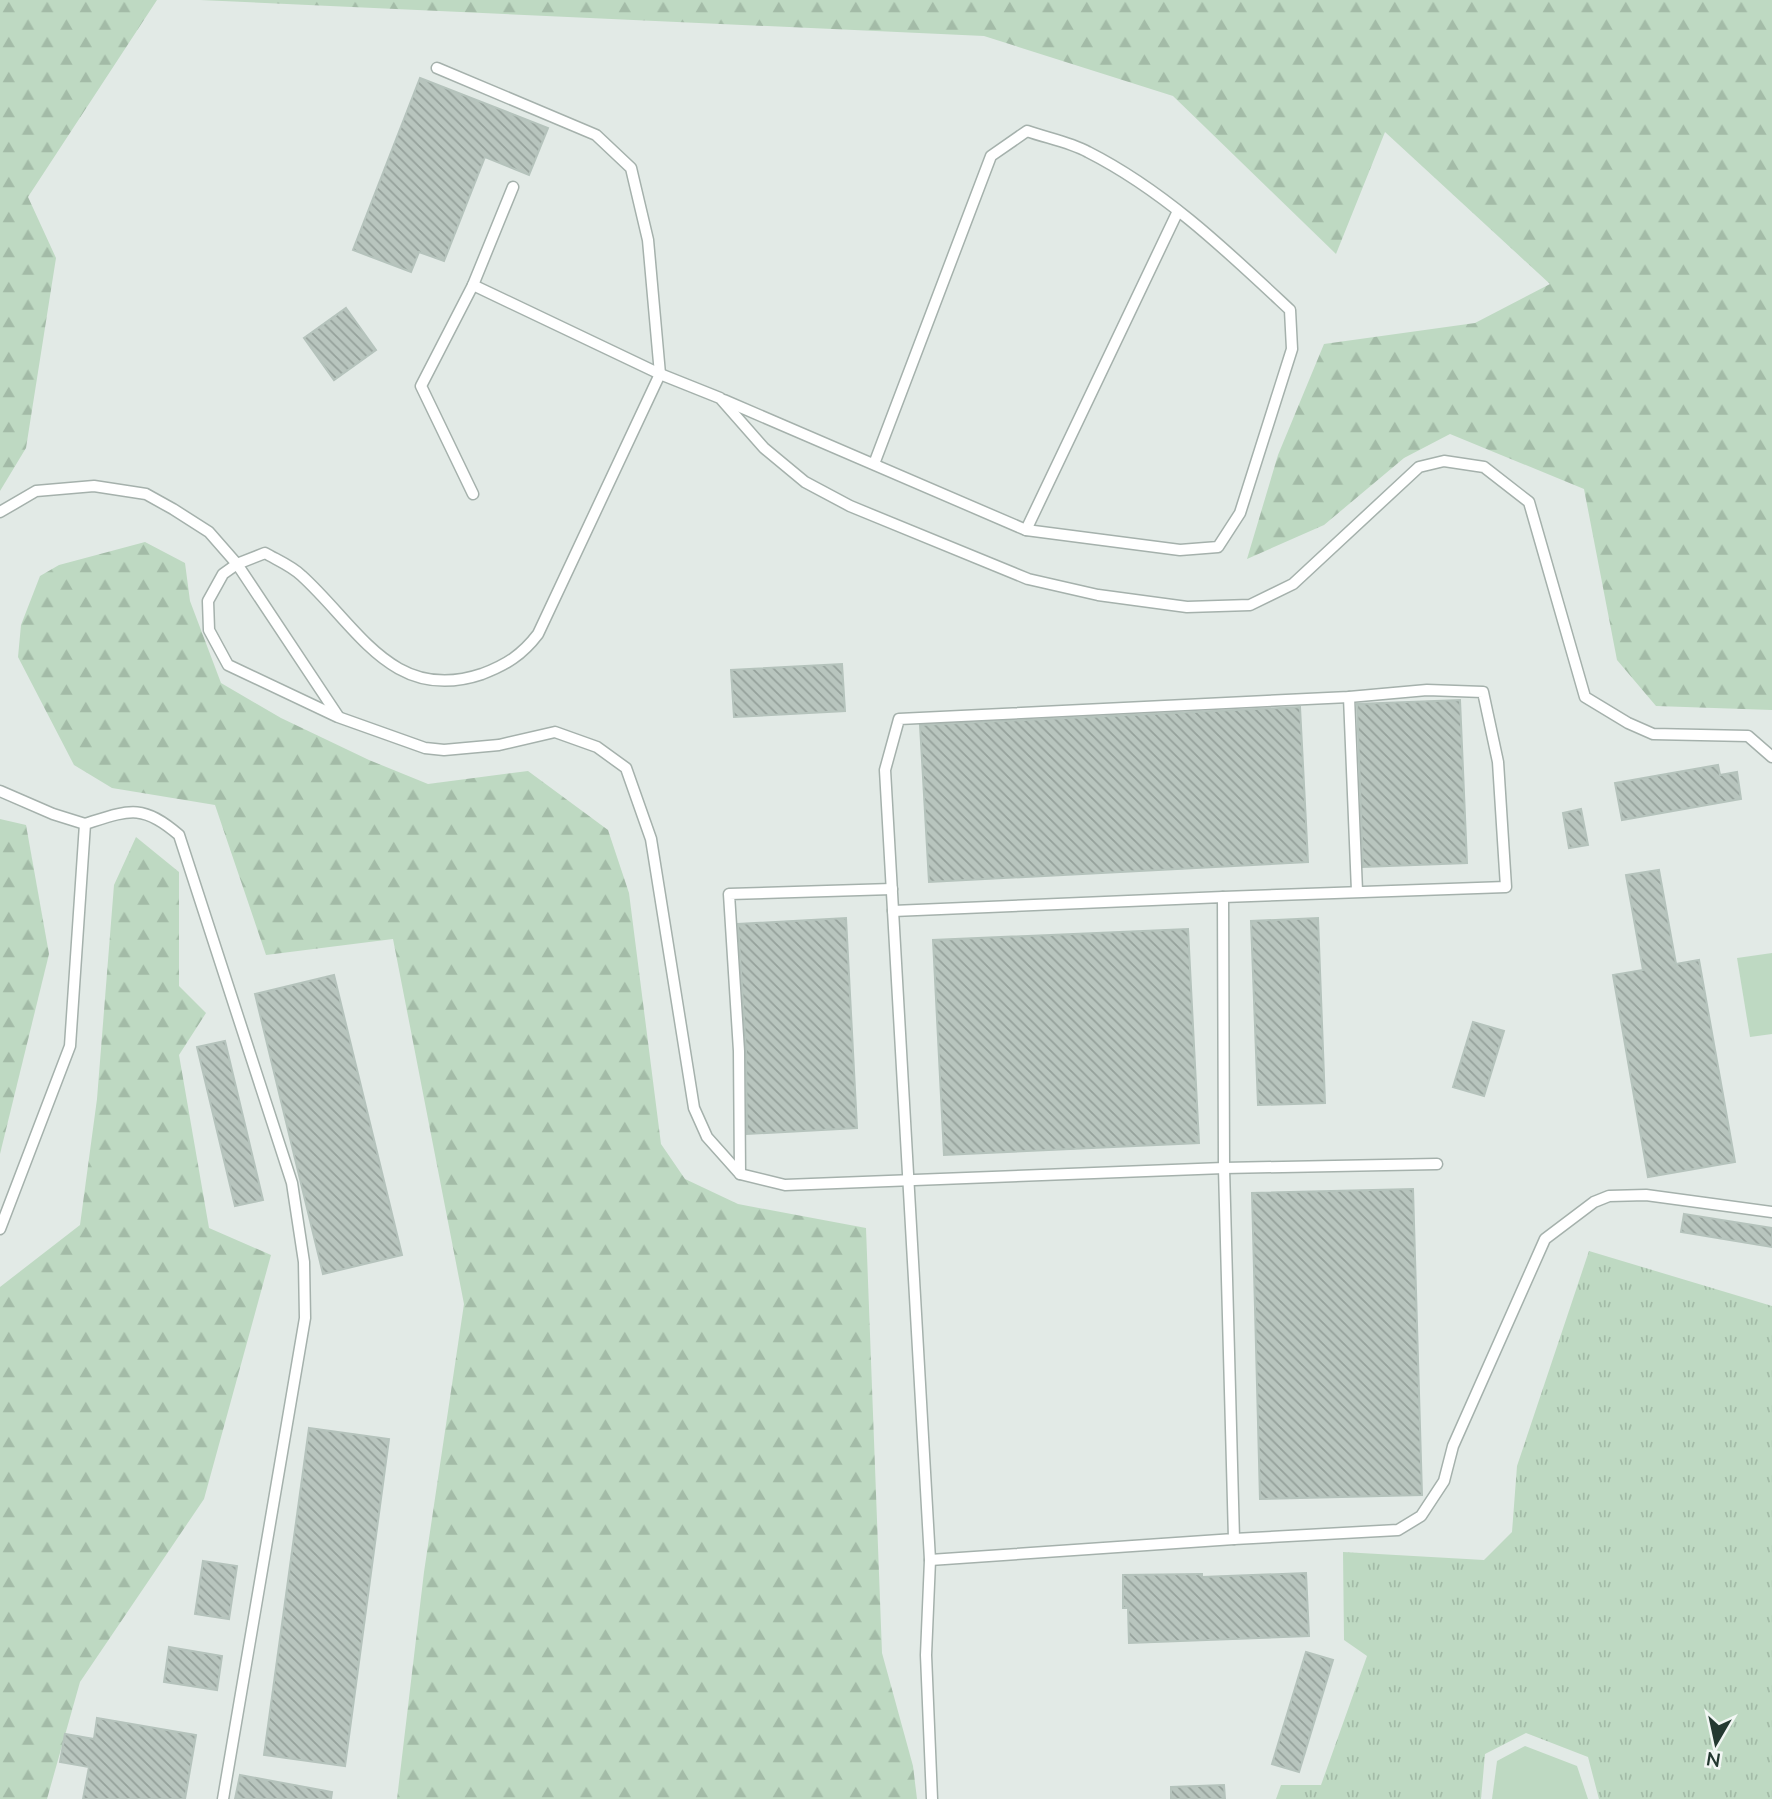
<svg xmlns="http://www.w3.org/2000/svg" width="1772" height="1799" font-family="'Nunito Sans',sans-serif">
	<defs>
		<pattern id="grass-tufts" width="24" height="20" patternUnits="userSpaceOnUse" patternTransform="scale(1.75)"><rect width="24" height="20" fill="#bed9c2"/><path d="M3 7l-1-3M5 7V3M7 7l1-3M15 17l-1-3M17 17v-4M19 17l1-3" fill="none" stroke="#a3bba7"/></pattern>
		<pattern id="forest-firs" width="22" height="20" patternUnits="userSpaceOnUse" patternTransform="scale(1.75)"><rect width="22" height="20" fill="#bed9c2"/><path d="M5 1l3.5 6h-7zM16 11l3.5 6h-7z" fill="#a3bba7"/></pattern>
		<pattern id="building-back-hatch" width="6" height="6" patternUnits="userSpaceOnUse" patternTransform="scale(1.75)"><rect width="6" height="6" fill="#b8c5be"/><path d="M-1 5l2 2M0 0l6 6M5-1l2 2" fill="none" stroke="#95a19b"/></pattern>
	</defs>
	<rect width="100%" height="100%" fill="#e2eae6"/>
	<polygon fill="url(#grass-tufts)" points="1589,1251 1772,1306 1772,1799 1599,1799 1588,1757 1526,1733 1485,1754 1481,1799 1276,1799 1281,1785 1321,1785 1367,1656 1344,1640 1343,1552 1484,1560 1512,1532 1517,1466"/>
	<g fill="url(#forest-firs)">
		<polygon points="0,0 157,0 28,197 56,258 26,448 0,491"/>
		<polygon points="200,0 1772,0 1772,710 1656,706 1617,660 1584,489 1450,434 1404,458 1324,525 1247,559 1278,455 1324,344 1475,323 1550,284 1385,132 1336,254 1173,96 984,36"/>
		<polygon points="145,542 185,563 190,601 221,683 281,718 369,760 428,784 528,771 608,830 629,893 661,1144 685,1179 738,1204 866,1228 882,1653 913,1766 917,1799 397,1799 424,1572 464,1304 393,939 266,955 215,805 112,788 74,765 18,657 21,625 40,576 59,565"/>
		<polygon points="0,819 26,825 49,954 0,1154"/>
		<polygon points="136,837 179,872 179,986 206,1013 179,1055 209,1228 271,1255 204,1499 80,1682 47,1799 0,1799 0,1287 80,1225 97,1099 114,885"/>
	</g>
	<g fill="#bed9c2">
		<polygon points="1772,953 1772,1034 1750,1037 1737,958"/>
		<polygon points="1525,1746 1577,1766 1588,1799 1492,1799 1497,1761"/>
	</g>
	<g fill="url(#building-back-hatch)" stroke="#b5c3bc" stroke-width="2">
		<polygon points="420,78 548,128 529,175 485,157 444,261 419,252 411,272 353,250"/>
		<polygon points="346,308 376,350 334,380 304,338"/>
		<polygon points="842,664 845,711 734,717 731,670"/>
		<polygon points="1460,700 1467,863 1363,867 1357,704"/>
		<polygon points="1300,707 1308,862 929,882 920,725"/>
		<polygon points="1718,765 1720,775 1737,772 1741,799 1622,820 1615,783"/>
		<polygon points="1581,809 1588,845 1569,848 1563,813"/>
		<polygon points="1659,870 1676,964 1699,960 1735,1162 1648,1177 1613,975 1643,970 1626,875"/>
		<polygon points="846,918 857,1128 747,1134 746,1051 738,924"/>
		<polygon points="1318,918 1325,1103 1258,1105 1251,921"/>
		<polygon points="1188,929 1199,1143 944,1155 933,940"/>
		<polygon points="334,975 402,1255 323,1274 255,994"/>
		<polygon points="1473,1022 1504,1031 1484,1096 1453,1087"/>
		<polygon points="225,1041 263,1200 235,1206 197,1047"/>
		<polygon points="1413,1189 1422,1495 1260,1499 1252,1193"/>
		<polygon points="1684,1214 1772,1228 1772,1247 1681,1232"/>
		<polygon points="309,1428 389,1439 345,1766 264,1755"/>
		<polygon points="203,1561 237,1566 229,1619 195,1614"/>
		<polygon points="1306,1573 1309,1636 1129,1643 1128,1608 1123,1608 1123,1575 1202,1574 1202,1577"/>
		<polygon points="169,1647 222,1656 217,1690 164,1682"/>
		<polygon points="1306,1652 1333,1660 1299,1772 1272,1764"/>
		<polygon points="97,1718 196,1735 185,1799 83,1799 89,1767 60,1762 65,1734 94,1739"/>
		<polygon points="240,1775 332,1792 331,1799 235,1799"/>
		<polygon points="1224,1785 1225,1799 1171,1799 1171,1787"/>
	</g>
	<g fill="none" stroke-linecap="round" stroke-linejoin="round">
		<g stroke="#a5b1ac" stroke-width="13">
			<g id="lane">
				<path d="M437 68 596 135 631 168 648 240 660 374 538 634C522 655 506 665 482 674 393 704 358 627 302 576 292 566 277 560 265 553L237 564 223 574 208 601 209 630 228 665 338 717 425 748 444 750 499 745 555 732 597 747 626 768 651 839 694 1108 707 1137 740 1174 785 1185 1224 1168 1437 1164"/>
				<polyline points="473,285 513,187"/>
				<path d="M724 400 1026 530 1180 550 1218 547 1240 513 1292 349 1290 310C1228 252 1165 191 1088 152 1070 142 1047 138 1027 131L991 156 874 464"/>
				<polyline points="473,494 421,386 473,285 660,374 720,398 764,448 805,482 850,506 1028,579 1098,595 1187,607 1250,605 1293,584 1419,467 1444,461 1484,467 1529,502 1585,697 1628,723 1653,734 1748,736 1772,757"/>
				<polyline points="0,512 36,491 94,486 146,494 173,509 209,532 237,564 338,716"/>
				<polyline points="1026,530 1178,211"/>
				<polyline points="1349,697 1357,891"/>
				<polyline points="0,791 53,814 85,824"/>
				<polyline points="893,911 1223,897 1224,1168 1234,1539 930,1560"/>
				<polyline points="740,1174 739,1051 729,894 892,889"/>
				<path d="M0 1229 70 1046 85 824C129 810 142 803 179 835L292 1183 304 1262 305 1318 223 1799"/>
				<polyline points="1234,1539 1398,1530 1421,1516 1444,1481 1453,1446 1545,1239 1594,1202 1609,1196 1646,1195 1772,1212"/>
				<polyline points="932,1799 926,1655 930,1560 885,770 899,719 1349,697 1427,690 1483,692 1498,762 1506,887 1223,897"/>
			</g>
		</g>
		<use href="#lane" stroke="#fff" stroke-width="10"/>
	</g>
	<g transform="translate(1716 1743) rotate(189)" stroke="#f2f7f4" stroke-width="5" paint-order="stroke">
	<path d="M0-5L12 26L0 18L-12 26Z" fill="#243931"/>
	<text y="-10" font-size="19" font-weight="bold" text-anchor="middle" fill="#243931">N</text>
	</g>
</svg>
